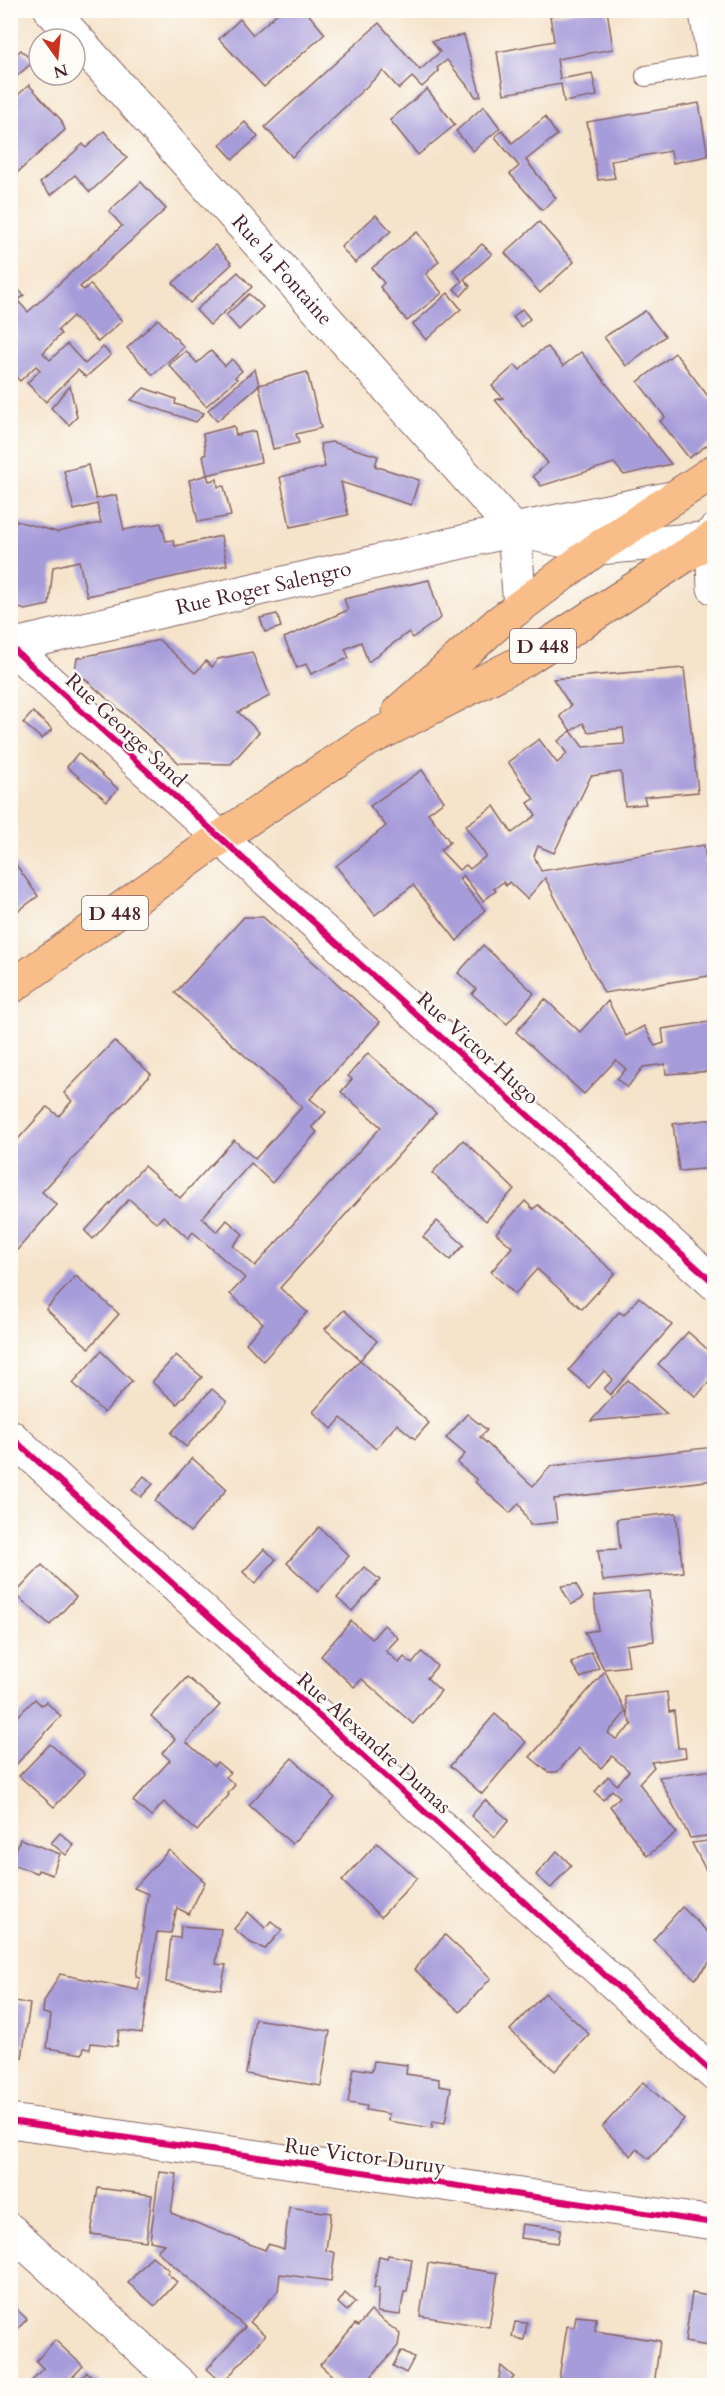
<svg xmlns="http://www.w3.org/2000/svg" width="725" height="2396" font-family="Cardo,serif">
	<rect width="100%" height="100%" fill="#fdfcf7"/>
	<filter id="ink" filterUnits="userSpaceOnUse"><feTurbulence type="fractalNoise" baseFrequency=".0167" numOctaves="2"/><feDisplacementMap in="SourceGraphic" scale="12" xChannelSelector="R" yChannelSelector="G"/><feConvolveMatrix kernelMatrix="1 2 1 2 8 2 1 2 1" color-interpolation-filters="sRGB"/></filter>
	<filter id="wash" filterUnits="userSpaceOnUse"><feTurbulence type="fractalNoise" baseFrequency=".008" numOctaves="4" result="noise"/><feDisplacementMap in="SourceGraphic" scale="24" xChannelSelector="R" yChannelSelector="G"/><feGaussianBlur stdDeviation="1.35" result="paint"/><feColorMatrix in="noise" values="0 0 0 0 0 0 0 0 0 0 0 0 0 0 0 0 0 1.4 0 .05"/><feComposite in="paint" operator="in"/></filter>
	<g filter="url(#wash)">
		<rect width="100%" height="100%" fill="#f5e3ca"/>
		<g id="blocks">
			<g fill="#a79cda">
				<polygon points="281,10 305,10 325,34 264,87 219,39 240,19 253,35"/>
				<polygon points="584,10 607,10 613,49 557,59 560,79 592,73 597,96 564,102 561,84 504,94 497,52 554,41 550,16"/>
				<polygon points="379,23 420,70 440,52 432,41 464,35 481,96 476,97 447,60 437,68 439,71 422,87 412,77 399,89 383,71 292,157 265,127"/>
				<polygon points="21,50 33,62 10,82 10,59"/>
				<polygon points="29,85 61,120 65,130 10,179 10,102"/>
				<polygon points="427,89 455,125 418,155 390,120"/>
				<polygon points="699,103 708,156 673,163 671,151 611,161 615,178 598,180 587,122"/>
				<polygon points="484,106 500,128 473,151 456,131"/>
				<polygon points="545,117 557,135 526,160 556,198 542,210 510,174 519,166 495,137 502,130 512,143"/>
				<polygon points="245,122 258,137 233,159 220,145"/>
				<polygon points="104,131 127,158 90,192 75,175 51,195 40,183 83,144 86,148"/>
				<polygon points="141,182 166,209 80,287 84,290 90,284 122,321 98,342 73,316 58,330 61,334 43,353 50,360 67,344 85,364 103,347 111,355 86,377 78,370 46,402 27,383 40,370 36,366 20,381 10,371 10,361 15,357 10,352 10,283 24,295 18,301 28,312 122,226 109,211"/>
				<polygon points="376,215 391,231 355,263 341,247"/>
				<polygon points="539,222 574,262 540,293 505,253"/>
				<polygon points="417,232 439,261 426,274 442,293 407,321 380,287 384,283 372,268"/>
				<polygon points="482,244 492,254 464,279 470,286 461,296 454,289 462,281 453,270"/>
				<polygon points="215,245 232,264 190,303 173,283"/>
				<polygon points="238,272 252,287 210,325 196,310"/>
				<polygon points="448,293 461,309 426,340 413,324"/>
				<polygon points="249,294 263,307 239,330 226,315"/>
				<polygon points="522,309 530,319 521,327 513,317"/>
				<polygon points="645,311 665,336 626,366 604,337"/>
				<polygon points="158,319 184,347 153,375 127,348"/>
				<polygon points="548,347 563,366 581,352 671,464 624,475 614,463 541,486 533,476 548,463 495,400 503,398 492,386 515,365 520,370 540,351"/>
				<polygon points="186,351 197,363 211,351 225,366 232,359 242,371 235,377 237,379 206,406 169,365"/>
				<polygon points="675,353 714,404 714,440 689,458 660,421 665,417 638,382"/>
				<polygon points="255,369 259,385 307,372 321,428 296,434 299,443 273,449 259,385 217,421 208,410"/>
				<polygon points="70,386 77,417 69,425 51,408"/>
				<polygon points="144,388 176,399 175,404 204,413 196,422 131,400"/>
				<polygon points="234,426 236,435 255,431 261,462 207,475 203,455 206,455 203,434"/>
				<polygon points="332,442 378,456 375,466 419,480 411,505 341,482 348,515 290,527 280,477 325,467 320,444"/>
				<polygon points="88,465 96,499 116,495 124,530 161,523 166,541 173,540 175,546 221,536 227,565 87,596 79,561 53,567 49,605 25,610 10,605 10,525 13,520 57,532 101,523 97,504 74,510 64,471"/>
				<polygon points="207,475 209,481 217,479 218,487 224,486 231,516 198,522 189,480"/>
				<polygon points="429,580 441,618 412,638 409,632 368,662 361,642 345,649 349,658 311,674 306,664 297,668 284,638 348,610 344,599"/>
				<polygon points="277,614 281,627 265,632 260,618"/>
				<polygon points="159,640 195,673 206,661 212,667 218,659 252,652 270,696 238,712 259,732 231,764 179,763 75,670 77,658"/>
				<polygon points="684,668 698,792 644,797 646,804 625,806 621,772 591,776 554,853 538,846 534,856 541,871 704,845 714,933 714,975 604,993 545,878 527,899 509,882 506,886 503,882 494,889 496,891 483,901 463,875 459,879 485,910 457,941 413,885 375,915 336,866 386,826 370,806 422,770 444,801 428,813 450,842 440,850 459,870 466,865 470,869 486,856 465,826 494,806 512,833 536,815 528,803 534,799 508,762 539,739 557,763 567,754 558,741 571,731 583,747 625,744 623,728 588,732 583,723 571,731 560,716 571,706 553,679"/>
				<polygon points="33,712 52,729 42,739 23,723"/>
				<polygon points="78,753 118,789 107,801 67,767"/>
				<polygon points="10,856 38,896 10,917"/>
				<polygon points="244,917 263,917 380,1022 310,1099 326,1112 312,1127 317,1132 272,1183 251,1163 202,1218 217,1232 227,1220 243,1234 233,1246 255,1266 381,1127 341,1092 352,1079 348,1076 368,1053 436,1113 280,1288 307,1312 263,1361 246,1343 263,1323 230,1294 245,1278 193,1232 188,1238 163,1216 157,1223 129,1199 93,1239 85,1231 144,1166 180,1198 234,1140 255,1159 302,1107 175,993"/>
				<polygon points="483,945 534,993 507,1024 472,994 476,989 458,973"/>
				<polygon points="545,999 580,1032 608,1001 626,1036 644,1026 655,1046 664,1043 662,1029 709,1022 714,1071 666,1074 665,1064 643,1067 627,1088 617,1079 626,1069 616,1060 584,1094 516,1032"/>
				<polygon points="114,1041 151,1074 42,1192 57,1205 10,1258 10,1148 47,1107 59,1116 72,1101 64,1093"/>
				<polygon points="714,1119 714,1168 679,1171 673,1124"/>
				<polygon points="463,1140 514,1189 486,1221 432,1173"/>
				<polygon points="525,1201 533,1209 538,1205 615,1273 582,1309 537,1269 515,1294 491,1272 512,1247 496,1233"/>
				<polygon points="437,1221 464,1245 450,1260 423,1237"/>
				<polygon points="76,1276 119,1314 89,1348 46,1309"/>
				<polygon points="639,1297 672,1325 610,1395 604,1389 613,1379 604,1371 589,1388 569,1370 619,1312 624,1315"/>
				<polygon points="344,1310 377,1341 360,1360 429,1423 415,1439 397,1424 376,1449 341,1418 332,1429 313,1412 360,1360 325,1329"/>
				<polygon points="688,1332 714,1355 714,1376 696,1397 658,1364"/>
				<polygon points="101,1351 132,1381 104,1413 73,1383"/>
				<polygon points="176,1355 202,1377 177,1404 152,1382"/>
				<polygon points="628,1380 667,1414 591,1421"/>
				<polygon points="212,1389 227,1402 186,1447 171,1433"/>
				<polygon points="467,1414 487,1430 480,1437 533,1486 551,1466 714,1447 714,1480 554,1499 557,1522 530,1525 519,1503 510,1513 475,1482 477,1480 457,1463 465,1454 446,1438"/>
				<polygon points="192,1458 227,1489 190,1532 155,1501"/>
				<polygon points="144,1476 153,1484 141,1497 132,1490"/>
				<polygon points="676,1513 683,1572 603,1581 598,1550 620,1549 617,1519"/>
				<polygon points="319,1527 349,1556 318,1592 287,1563"/>
				<polygon points="264,1549 276,1559 255,1584 243,1572"/>
				<polygon points="42,1565 76,1597 50,1625 15,1594"/>
				<polygon points="364,1567 380,1580 352,1611 337,1598"/>
				<polygon points="576,1584 583,1598 571,1605 561,1586"/>
				<polygon points="649,1591 654,1641 626,1645 629,1666 604,1669 585,1632 598,1630 594,1596"/>
				<polygon points="351,1621 372,1639 384,1625 398,1638 386,1651 399,1663 404,1657 412,1664 422,1652 437,1666 427,1678 441,1691 413,1724 362,1679 354,1687 321,1656"/>
				<polygon points="591,1652 599,1668 581,1678 571,1663"/>
				<polygon points="605,1671 626,1712 608,1733 616,1739 632,1725 628,1717 625,1697 667,1692 669,1712 674,1711 678,1748 685,1748 686,1757 651,1762 654,1767 639,1783 676,1833 647,1856 610,1806 620,1797 612,1790 603,1800 595,1792 608,1776 617,1785 629,1771 612,1756 601,1768 579,1748 557,1772 548,1772 530,1757"/>
				<polygon points="187,1677 220,1705 186,1742 214,1766 217,1762 230,1773 226,1777 235,1785 228,1793 229,1795 197,1831 164,1802 151,1817 133,1801 170,1760 162,1753 175,1739 151,1716"/>
				<polygon points="35,1699 41,1705 46,1702 61,1716 10,1771 10,1724"/>
				<polygon points="495,1714 526,1742 482,1794 450,1766"/>
				<polygon points="50,1744 85,1774 54,1807 19,1776"/>
				<polygon points="292,1758 335,1798 292,1844 249,1805"/>
				<polygon points="714,1770 714,1835 690,1838 659,1777"/>
				<polygon points="485,1800 509,1820 495,1837 471,1816"/>
				<polygon points="60,1833 74,1845 66,1855 51,1843"/>
				<polygon points="20,1839 60,1854 52,1875 38,1870 37,1873 11,1864"/>
				<polygon points="714,1840 714,1886 692,1843"/>
				<polygon points="377,1843 417,1878 381,1917 342,1881"/>
				<polygon points="169,1850 205,1882 189,1914 177,1908 171,1933 157,1932 142,2033 119,2030 117,2046 91,2043 90,2049 84,2048 82,2054 47,2048 51,2015 43,2013 44,2002 60,1974 138,1990 140,1978 136,1977 148,1894 134,1888"/>
				<polygon points="557,1851 571,1865 551,1888 536,1875"/>
				<polygon points="682,1907 714,1938 714,1957 695,1979 653,1940"/>
				<polygon points="248,1912 265,1928 271,1921 282,1930 265,1949 251,1943 234,1929"/>
				<polygon points="181,1926 221,1929 216,1964 226,1965 221,1989 166,1982 171,1937 180,1938"/>
				<polygon points="445,1935 491,1978 460,2012 414,1969"/>
				<polygon points="545,1993 589,2034 555,2071 510,2030"/>
				<polygon points="10,2000 30,2004 22,2058 10,2056"/>
				<polygon points="255,2019 330,2031 321,2086 246,2074"/>
				<polygon points="374,2061 407,2065 406,2074 439,2079 439,2086 451,2088 445,2123 433,2121 432,2128 388,2121 389,2114 366,2110 367,2106 348,2103 354,2068 372,2071"/>
				<polygon points="643,2082 684,2119 649,2159 637,2149 631,2156 602,2127"/>
				<polygon points="159,2172 177,2174 171,2213 265,2250 268,2244 284,2249 289,2207 331,2213 326,2250 335,2253 331,2281 280,2274 278,2291 250,2322 265,2335 223,2383 207,2369 245,2327 157,2251 164,2244 150,2241"/>
				<polygon points="98,2188 152,2195 146,2241 91,2234"/>
				<polygon points="522,2224 561,2229 558,2243 520,2238"/>
				<polygon points="388,2255 412,2259 407,2292 404,2292 400,2315 377,2312 379,2288 374,2288 379,2256 387,2258"/>
				<polygon points="152,2256 169,2270 167,2273 177,2282 155,2306 128,2283"/>
				<polygon points="428,2263 498,2273 489,2327 420,2316"/>
				<polygon points="345,2293 355,2302 347,2311 338,2303"/>
				<polygon points="692,2293 714,2297 714,2347 685,2342"/>
				<polygon points="10,2303 27,2319 10,2337"/>
				<polygon points="371,2311 400,2334 398,2346 364,2385 343,2385 320,2365 355,2324 358,2326"/>
				<polygon points="576,2316 596,2318 595,2331 660,2341 654,2385 558,2385 567,2326 574,2328"/>
				<polygon points="515,2322 527,2323 524,2340 512,2337"/>
				<polygon points="55,2340 83,2366 65,2385 28,2385 43,2368 36,2361"/>
				<polygon points="401,2351 414,2358 406,2373 393,2366"/>
				<polygon points="501,2366 514,2377 507,2385 498,2385"/>
				<polygon points="87,2372 103,2385 75,2385"/>
			</g>
		</g>
	</g>
	<g filter="url(#ink)">
		<use href="#blocks" fill-opacity="0" stroke="#866463" stroke-width="1.5"/>
		<g fill="none" stroke-linecap="round" stroke-linejoin="round">
			<g stroke="#866463" stroke-width="22">
				<polyline id="service" points="646,76 708,65 699,10"/>
			</g>
			<g stroke="#866463" stroke-width="35">
				<g id="minor">
					<path id="s1" d="M51 10 514 530"/>
					<polyline points="514,530 520,606"/>
					<polyline points="714,531 712,538 714,588"/>
					<polyline points="528,533 598,548 714,538"/>
					<polyline points="10,646 248,863 714,1283"/>
					<path id="s2" d="M10 646 514 530 672 498"/>
					<polyline points="10,1436 714,2074"/>
					<polyline points="10,2121 714,2223"/>
					<polyline points="10,2230 182,2386"/>
				</g>
			</g>
			<g stroke="#866463" stroke-width="35">
				<g id="primary">
					<polyline points="399,711 498,623 598,548 714,471"/>
					<polyline points="10,988 220,838 366,741 523,661 714,537"/>
				</g>
			</g>
			<use href="#service" stroke="#fff" stroke-width="20"/>
			<use href="#minor" stroke="#fff" stroke-width="33"/>
			<use href="#primary" stroke="#f8bd89" stroke-width="33"/>
			<g stroke="#fdfcf7" stroke-width="10">
				<g id="cycleway">
					<polyline points="10,646 248,863 714,1283"/>
					<polyline points="10,1436 714,2074"/>
					<polyline points="10,2121 714,2223"/>
				</g>
			</g>
			<use href="#cycleway" stroke="#d6006c" stroke-width="6"/>
		</g>
	</g>
	<g text-anchor="middle" stroke-width="4.5" stroke-linejoin="round" paint-order="stroke">
		<g fill="#fdfcf7" stroke="#806168" stroke-width="1.5">
			<rect x="510" y="629" width="66" height="34" rx="4.5"/>
			<rect x="82" y="896" width="66" height="34" rx="4.5"/>
		</g>
		<g font-size="20" font-weight="bold" fill="#4a1f2b">
			<text x="543" y="653">D 448</text>
			<text x="115" y="920">D 448</text>
		</g>
		<g font-size="21" fill="#4a1f2b" stroke="#fdfcf7">
			<text dy="7" stroke="none"><textPath href="#s1" startOffset="348">Rue la Fontaine</textPath></text>
			<text dy="7" stroke="none"><textPath href="#s2" startOffset="260">Rue Roger Salengro</textPath></text>
			<text transform="translate(126 730) rotate(43)" y="7">Rue George Sand</text>
			<text transform="translate(478 1048) rotate(42)" y="7">Rue Victor Hugo</text>
			<text transform="translate(374 1743) rotate(42)" y="7">Rue Alexandre Dumas</text>
			<text transform="translate(365 2156) rotate(8)" y="7">Rue Victor Duruy</text>
		</g>
	</g>
	<rect width="725" height="2396" fill="none" stroke="#fdfcf7" stroke-width="36"/>
	<g transform="translate(57 57) rotate(165)"><circle r="28" fill="#fdfcf7" stroke="#b5a4a5" stroke-width="1.5"/>
	<path d="M0-4.5L10 22L0 15L-10 22Z" fill="#c8321e"/>
	<text y="-9" font-size="16" font-weight="bold" text-anchor="middle" fill="#4a1f2b">N</text>
	</g>
</svg>
